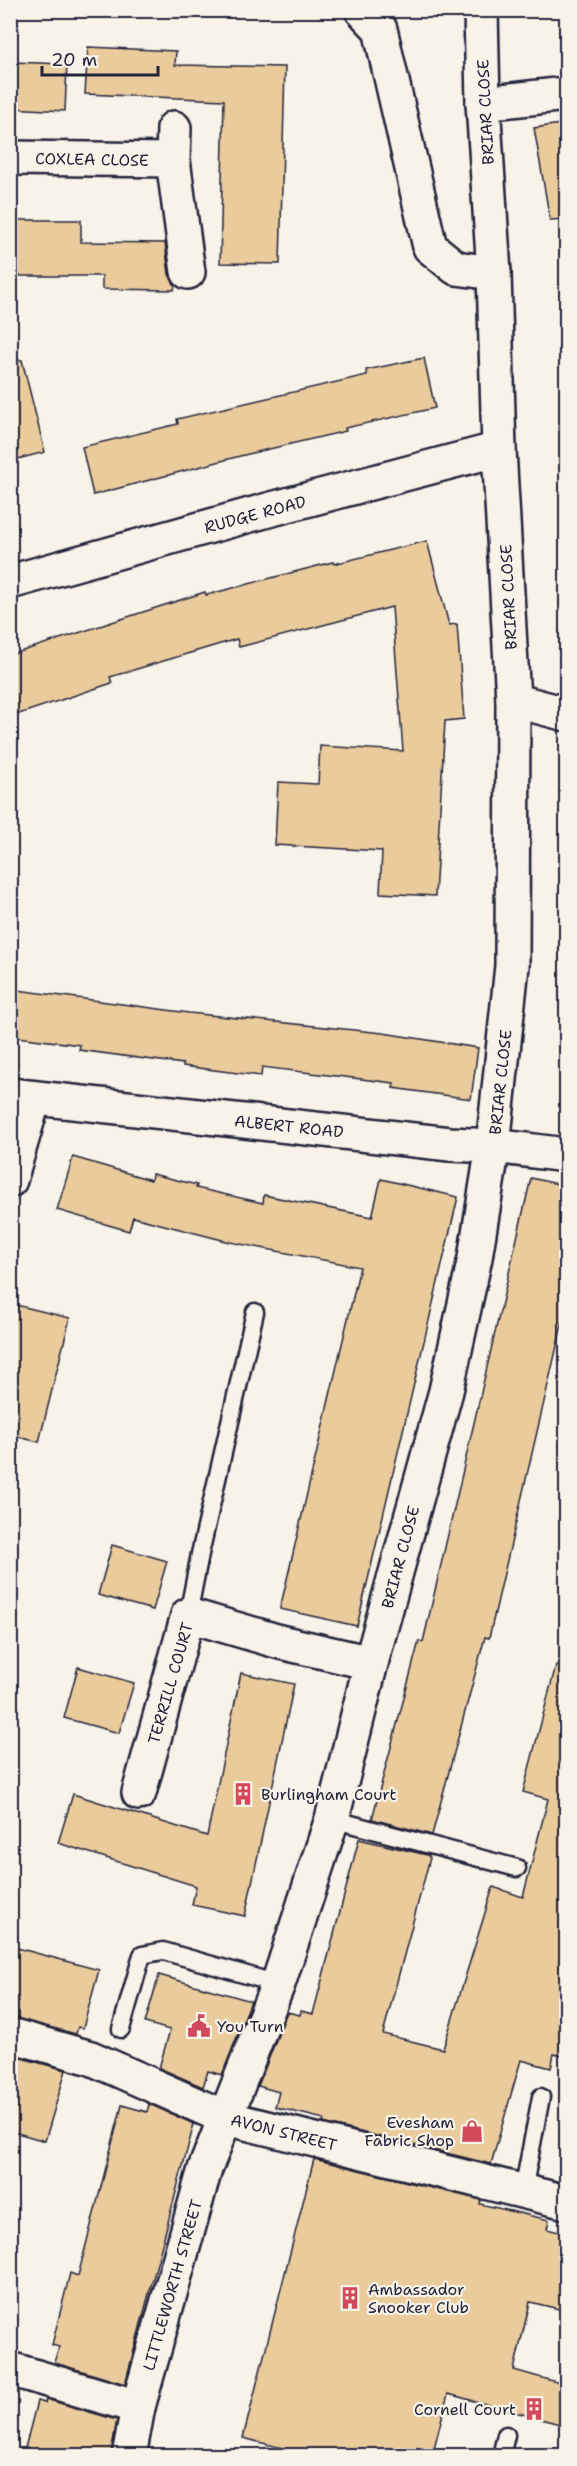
<svg xmlns="http://www.w3.org/2000/svg" width="577" height="2466" font-family="'Shantell Sans',sans-serif">
	<rect width="100%" height="100%" fill="#f7f3e8"/>
	<filter id="ink" filterUnits="userSpaceOnUse"><feTurbulence type="fractalNoise" baseFrequency=".0167" numOctaves="2"/><feDisplacementMap in="SourceGraphic" scale="12" xChannelSelector="R" yChannelSelector="G"/><feConvolveMatrix kernelMatrix="1 2 1 2 8 2 1 2 1" color-interpolation-filters="sRGB"/></filter>
	<g filter="url(#ink)">
		<g fill="#e9cb9c" stroke="#22223b" stroke-width="1.5">
			<polygon points="88,47 176,51 175,65 285,67 280,264 220,263 224,100 85,94"/>
			<polygon points="10,62 67,64 65,111 10,108"/>
			<polygon points="567,123 567,219 550,220 534,128"/>
			<polygon points="10,220 81,220 81,242 165,243 169,274 175,285 174,290 102,289 102,276 10,276"/>
			<polygon points="424,358 435,408 345,428 346,431 240,456 93,495 82,447 178,424 177,419 367,375 366,370"/>
			<polygon points="22,360 45,452 10,461 10,361"/>
			<polygon points="427,541 449,625 457,624 464,719 445,721 435,896 380,893 382,851 275,845 278,782 318,784 320,746 403,751 392,607 239,647 237,639 110,677 112,683 10,717 10,655 205,592 206,595 333,562 334,564"/>
			<polygon points="10,989 189,1013 383,1033 478,1048 471,1099 393,1088 394,1083 262,1067 261,1076 183,1066 183,1064 79,1050 80,1045 10,1036"/>
			<polygon points="73,1157 151,1180 152,1174 197,1185 196,1188 263,1203 264,1195 372,1217 381,1179 458,1197 357,1626 280,1609 360,1267 230,1242 133,1217 129,1231 57,1210"/>
			<polygon points="531,1178 567,1186 567,1303 489,1638 485,1637 432,1835 372,1819 419,1641 423,1642"/>
			<polygon points="16,1305 70,1318 39,1442 10,1435 10,1326"/>
			<polygon points="112,1545 167,1561 153,1610 98,1595"/>
			<polygon points="556,1665 567,1666 567,2057 554,2054 551,2068 521,2060 491,2164 323,2123 324,2119 275,2107 279,2092 258,2086 287,2012 300,2015 301,2011 313,2014 359,1839 427,1855 430,1858 383,2034 443,2049 493,1887 523,1897 548,1799 523,1792"/>
			<polygon points="78,1667 134,1683 119,1733 64,1718"/>
			<polygon points="241,1673 294,1684 245,1916 192,1905 196,1886 58,1843 73,1794 207,1836"/>
			<polygon points="10,1946 99,1970 83,2028 78,2027 76,2034 10,2017"/>
			<polygon points="159,1975 251,2001 222,2075 208,2071 203,2087 159,2068 170,2030 145,2023"/>
			<polygon points="10,2055 66,2070 45,2141 10,2131"/>
			<polygon points="149,2104 194,2124 125,2384 55,2363 59,2347 52,2345 70,2273 78,2276 122,2105 147,2112"/>
			<polygon points="314,2159 481,2200 480,2204 549,2220 547,2229 567,2234 567,2311 530,2302 514,2370 567,2385 567,2426 448,2394 432,2456 313,2456 243,2438"/>
			<polygon points="46,2399 117,2420 111,2456 23,2456 37,2401 45,2403"/>
		</g>
		<g fill="none" stroke-linecap="round" stroke-linejoin="round">
			<g stroke="#22223b" stroke-width="21">
				<g id="service">
					<polyline points="188,1615 200,1554 255,1312"/>
					<polyline points="332,1819 517,1868"/>
					<polyline points="121,2029 142,1955 163,1951 278,1984"/>
					<polyline points="523,2191 541,2097"/>
					<polyline points="501,2456 506,2435"/>
				</g>
			</g>
			<g stroke="#22223b" stroke-width="38">
				<g id="minor">
					<polyline points="362,10 380,29 430,247 456,268 494,273"/>
					<polyline points="483,103 566,94"/>
					<polyline points="174,128 173,160 188,272"/>
					<polyline points="10,158 173,160"/>
					<polyline points="10,582 268,510 499,449"/>
					<polyline points="513,700 566,714"/>
					<polyline points="10,1095 450,1144 493,1146 566,1155"/>
					<polyline points="10,1180 34,1098"/>
					<polyline points="139,1793 188,1615 280,1642 371,1663"/>
					<polyline points="10,2035 91,2058 226,2118 566,2202"/>
					<polyline points="10,2369 138,2407"/>
					<polyline points="129,2456 138,2407 205,2169 278,1984 332,1819 371,1663 446,1391 475,1258 493,1146 512,966 513,700 499,449 494,273 483,103 481,10"/>
				</g>
			</g>
			<use href="#service" stroke="#f7f3e8" stroke-width="16"/>
			<use href="#minor" stroke="#f7f3e8" stroke-width="33"/>
		</g>
	</g>
	<defs>
		<g id="building-bare" transform="scale(1.8)"><path d="M-4-6H4V6H1V3H-1V6H-4ZM-2.5-4.3h1.7v1.8h-1.7ZM.8-4.3h1.7v1.8H.8ZM-2.5-1h1.7V.8h-1.7ZM.8-1h1.7V.8H.8Z" fill="#d1495b" stroke="#f7f3e8" stroke-width="2.5" paint-order="stroke"/></g>
		<g id="civic-bare" transform="scale(1.8)"><path d="M-.6-6.5H3V-4.5H.6V-3L4-1V1h2V6H-6V1h2V-1L-.6-3ZM-1.2 2.5V6h2.4V2.5Z" fill="#d1495b" stroke="#f7f3e8" stroke-width="2.5" paint-order="stroke"/></g>
		<g id="shop-bare" transform="scale(1.8)"><path d="M-5-2.5h2.3a2.7 3.5 0 0 1 5.4 0H5L5.5 6h-11ZM-1.5-2.5h3a1.5 2.3 0 0 0-3 0Z" fill="#d1495b" stroke="#f7f3e8" stroke-width="2.5" paint-order="stroke"/></g>
	</defs>
	<g fill-rule="evenodd">
		<use href="#building-bare" x="243" y="1794"/>
		<use href="#civic-bare" x="199" y="2026"/>
		<use href="#shop-bare" x="472" y="2131"/>
		<use href="#building-bare" x="350" y="2298"/>
		<use href="#building-bare" x="534" y="2409"/>
	</g>
	<g text-anchor="middle" stroke-width="4.5" stroke-linejoin="round" paint-order="stroke">
		<g font-size="16" fill="#22223b" stroke="#f7f3e8">
			<text transform="translate(485 112) rotate(-93)" y="6">BRIAR CLOSE</text>
			<text transform="translate(92 159) rotate(1)" y="6">COXLEA CLOSE</text>
			<text transform="translate(255 514) rotate(-15)" y="6">RUDGE ROAD</text>
			<text transform="translate(508 597) rotate(-93)" y="6">BRIAR CLOSE</text>
			<text transform="translate(500 1082) rotate(-84)" y="6">BRIAR CLOSE</text>
			<text transform="translate(289 1126) rotate(6)" y="6">ALBERT ROAD</text>
			<text transform="translate(400 1557) rotate(-75)" y="6">BRIAR CLOSE</text>
			<text transform="translate(170 1683) rotate(-74)" y="6">TERRILL COURT</text>
			<text transform="translate(284 2132) rotate(14)" y="6">AVON STREET</text>
			<text transform="translate(172 2285) rotate(-74)" y="6">LITTLEWORTH STREET</text>
		</g>
		<g font-size="16" fill="#22223b" stroke="#f7f3e8" text-anchor="start">
			<text x="261" y="1800">Burlingham Court</text>
			<text x="217" y="2032">You Turn</text>
			<text x="454" y="2128" text-anchor="end">Evesham<tspan x="454" dy="18">Fabric Shop</tspan></text>
			<text x="368" y="2295">Ambassador<tspan x="368" dy="18">Snooker Club</tspan></text>
			<text x="516" y="2415" text-anchor="end">Cornell Court</text>
		</g>
	</g>
	<rect width="577" height="2466" fill="none" stroke="#f7f3e8" stroke-width="36"/>
	<rect x="18" y="18" width="541" height="2430" fill="none" stroke="#22223b" stroke-width="2" filter="url(#ink)"/>
	<path d="M42 66v9h116v-9" fill="none" stroke="#22223b" stroke-width="3"/>
	<text x="51" y="66" font-size="18" fill="#22223b" stroke="#f7f3e8" stroke-width="4.5" paint-order="stroke">20 m</text>
</svg>
